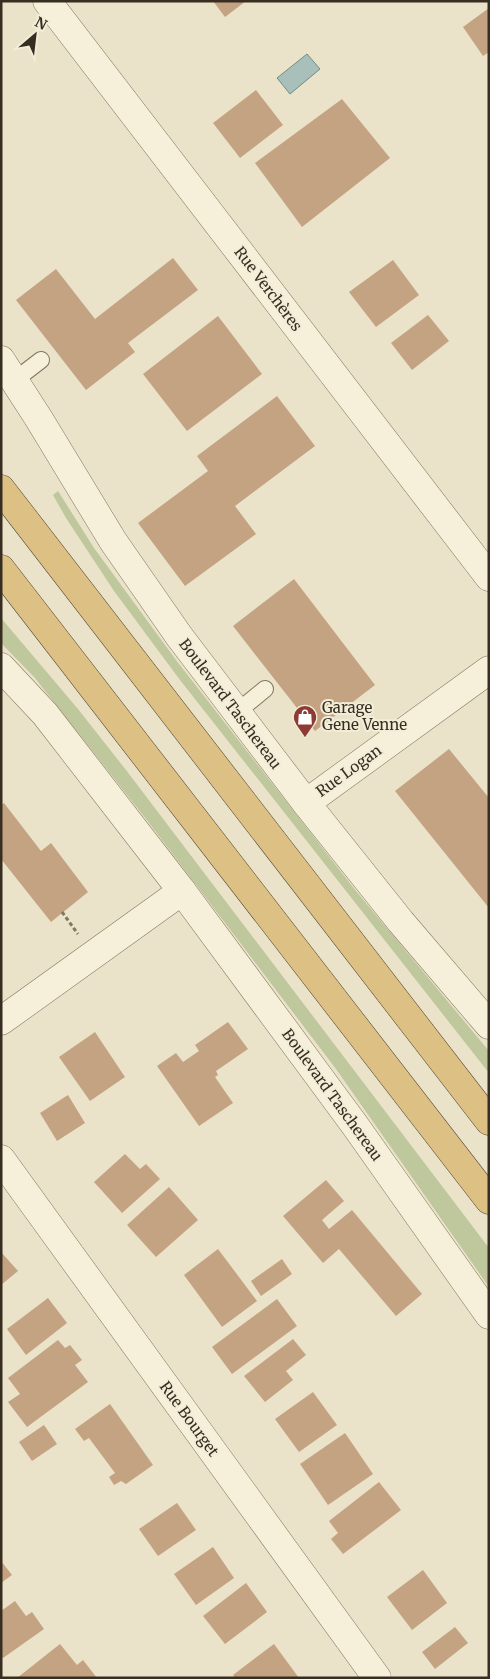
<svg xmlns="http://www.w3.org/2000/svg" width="490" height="1679" font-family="Merriweather,serif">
	<rect width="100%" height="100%" fill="#eae3c9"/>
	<g fill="#bfc79d">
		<polygon points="58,491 94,548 176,660 356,891 489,1051 489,1073 180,680 114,591 66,518 53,495"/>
		<polygon points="1,618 78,709 126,770 489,1248 489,1287 336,1069 146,819 49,696 35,678 1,643"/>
	</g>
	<polygon fill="#a9bfba" stroke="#708d88" points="307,54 320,69 290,94 277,78"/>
	<g fill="#c4a382">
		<polygon points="213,1 246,1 225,17"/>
		<polygon points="489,8 489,52 483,56 463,27"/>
		<polygon points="256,90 283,125 240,158 213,123"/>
		<polygon points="342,99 390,158 302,227 255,163"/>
		<polygon points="173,258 198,290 128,343 135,352 86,390 16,300 56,269 95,319"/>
		<polygon points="393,260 419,295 376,327 349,292"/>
		<polygon points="428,315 449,341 412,370 391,343"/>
		<polygon points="218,316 262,374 187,431 143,374"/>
		<polygon points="277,396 315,446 235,506 256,534 185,586 138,523 208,471 197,456"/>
		<polygon points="294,579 375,685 315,731 233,626"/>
		<polygon points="449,749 489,798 489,908 395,791"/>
		<polygon points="4,803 41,851 51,843 88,892 51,922 1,859 1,805"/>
		<polygon points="228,1022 248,1049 216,1071 218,1075 215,1077 233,1103 199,1126 157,1066 176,1053 183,1062 199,1051 195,1045"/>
		<polygon points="95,1032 125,1077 90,1101 59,1057"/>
		<polygon points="68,1095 85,1123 57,1141 40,1113"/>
		<polygon points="125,1154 140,1169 146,1164 160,1179 122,1213 94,1182"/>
		<polygon points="326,1180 344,1201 322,1220 329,1229 352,1210 422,1294 396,1316 339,1249 323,1263 283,1216"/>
		<polygon points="169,1187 198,1220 156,1257 127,1225"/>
		<polygon points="218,1249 257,1301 222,1327 184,1275"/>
		<polygon points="1,1252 18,1271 1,1285"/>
		<polygon points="282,1259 292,1274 261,1296 251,1281"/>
		<polygon points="48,1298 67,1323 26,1355 7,1329"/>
		<polygon points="277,1299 297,1326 232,1374 212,1347"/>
		<polygon points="293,1339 306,1355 286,1371 293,1380 265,1402 244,1376"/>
		<polygon points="58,1340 65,1348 70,1345 82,1360 75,1365 88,1382 27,1427 8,1402 20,1394 8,1378"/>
		<polygon points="313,1392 337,1425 299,1452 275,1419"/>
		<polygon points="110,1404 153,1465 126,1484 121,1481 114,1485 109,1477 115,1473 89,1438 84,1441 75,1429"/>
		<polygon points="44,1425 57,1444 32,1461 19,1442"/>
		<polygon points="345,1433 373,1474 328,1505 300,1464"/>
		<polygon points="379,1482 401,1510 343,1554 331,1539 338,1533 329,1521"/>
		<polygon points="177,1503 196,1530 158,1556 139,1529"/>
		<polygon points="213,1547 234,1578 196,1605 174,1574"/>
		<polygon points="1,1561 12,1575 1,1583"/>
		<polygon points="423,1570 447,1603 412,1630 387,1597"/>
		<polygon points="246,1583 267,1612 225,1644 203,1616"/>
		<polygon points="15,1601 26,1616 32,1612 44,1629 3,1658 1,1656 1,1611"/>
		<polygon points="455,1627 468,1643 435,1669 422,1652"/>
		<polygon points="60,1644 77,1665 83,1660 97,1678 17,1678"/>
		<polygon points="274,1644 299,1678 235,1678 233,1675"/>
	</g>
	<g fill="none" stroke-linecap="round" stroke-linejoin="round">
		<g stroke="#85765f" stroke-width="18">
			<g id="service">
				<polyline points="15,380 41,360"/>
				<polyline points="237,712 265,689"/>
			</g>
		</g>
		<g stroke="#85765f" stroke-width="29">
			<g id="minor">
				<polyline points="47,1 489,577"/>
				<polyline points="306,803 489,670"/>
				<polyline points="1,1021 182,891"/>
				<polyline points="1,1159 377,1678"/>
			</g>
		</g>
		<g stroke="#85765f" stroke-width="29">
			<g id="tertiary">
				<polyline points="1,360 39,419 113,541 179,636 306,803 401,922 489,1025"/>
				<polyline points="1,667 45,714 182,891 354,1124 489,1315"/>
			</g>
		</g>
		<g stroke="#534433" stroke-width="29">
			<g id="trunk">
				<polyline points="1,489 489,1121"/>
				<polyline points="1,569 489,1200"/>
			</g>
		</g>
		<polyline stroke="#85765f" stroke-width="3" stroke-dasharray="4 2.5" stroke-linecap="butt" points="62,912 78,934"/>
		<use href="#service" stroke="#f6f0db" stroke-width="16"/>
		<use href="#minor" stroke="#f6f0db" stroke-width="28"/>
		<use href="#tertiary" stroke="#f6f0db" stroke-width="28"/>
		<use href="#trunk" stroke="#dcc084" stroke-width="28"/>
	</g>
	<defs>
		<g id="shop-pin" transform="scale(1.25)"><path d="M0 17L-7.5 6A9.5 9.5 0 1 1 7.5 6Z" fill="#8e3b35" stroke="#f2edd7"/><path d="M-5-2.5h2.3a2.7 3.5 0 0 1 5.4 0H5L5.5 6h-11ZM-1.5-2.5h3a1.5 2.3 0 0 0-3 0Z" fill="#fff"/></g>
	</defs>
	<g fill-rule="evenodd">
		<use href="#shop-pin" x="305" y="717"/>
	</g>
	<g text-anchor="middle" stroke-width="4" stroke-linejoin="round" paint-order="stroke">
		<g font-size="15" fill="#372d21" stroke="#f2edd7">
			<text transform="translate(268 289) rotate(53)" y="5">Rue Verchères</text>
			<text transform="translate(230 704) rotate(53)" y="5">Boulevard Taschereau</text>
			<text transform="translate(349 771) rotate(-36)" y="5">Rue Logan</text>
			<text transform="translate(332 1095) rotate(54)" y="5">Boulevard Taschereau</text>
			<text transform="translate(189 1419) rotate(54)" y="5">Rue Bourget</text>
		</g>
		<g font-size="15" fill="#372d21" stroke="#f2edd7" text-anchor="start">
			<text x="322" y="713">Garage<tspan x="322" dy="17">Gene Venne</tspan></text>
		</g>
	</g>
	<rect width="490" height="1679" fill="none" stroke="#372d21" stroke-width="5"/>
	<g transform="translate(35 35) rotate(28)" stroke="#f2edd7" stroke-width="4" paint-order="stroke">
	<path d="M0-4L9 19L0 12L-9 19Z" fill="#372d21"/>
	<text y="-8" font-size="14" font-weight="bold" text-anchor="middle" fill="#372d21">N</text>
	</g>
</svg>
